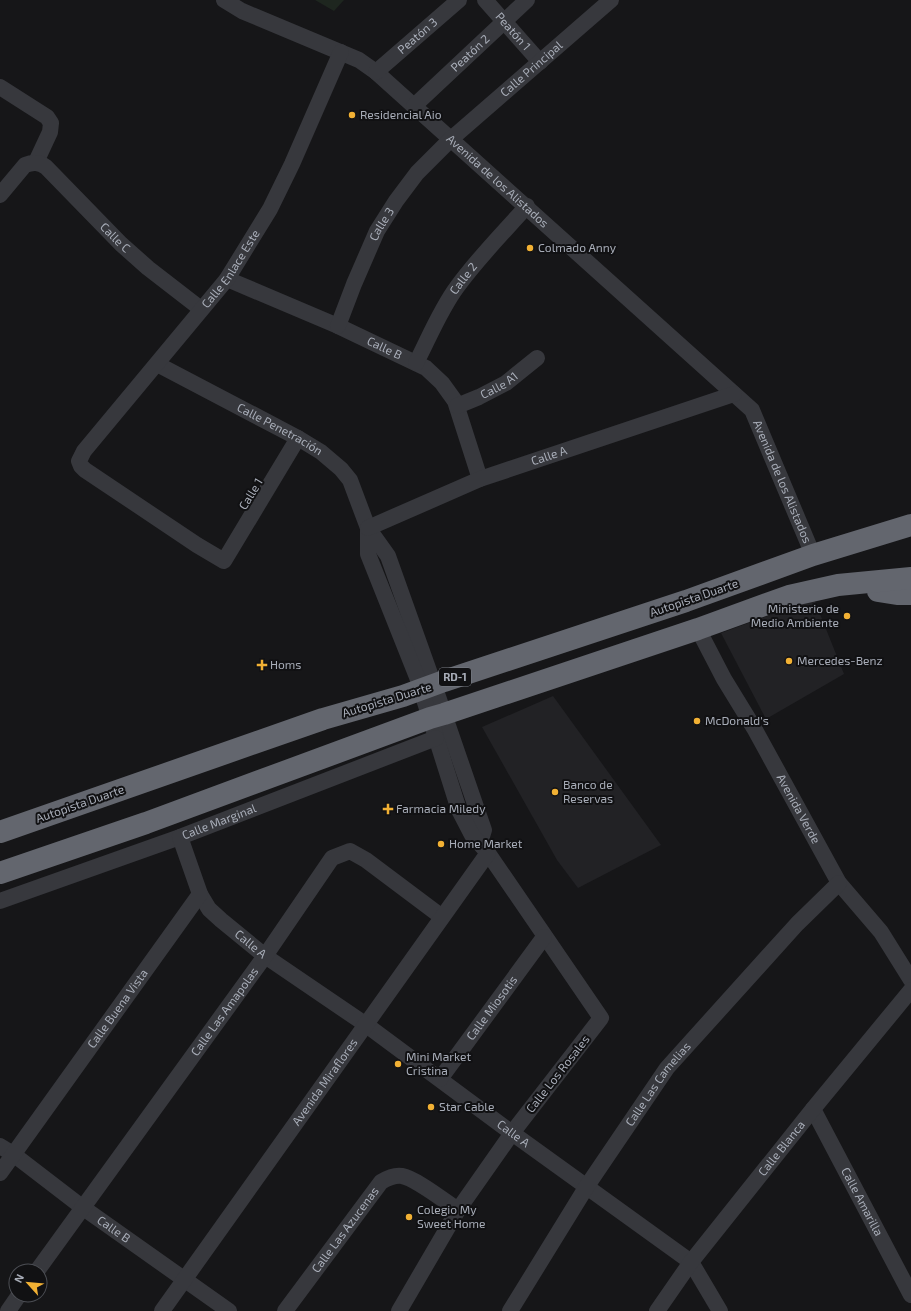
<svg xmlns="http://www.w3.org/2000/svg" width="911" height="1311" font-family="'Exo 2',sans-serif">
	<rect width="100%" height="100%" fill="#161618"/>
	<g fill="#222225">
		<polygon points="814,599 844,674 766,719 721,633"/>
		<polygon points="553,696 661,845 578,888 557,860 482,727"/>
	</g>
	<polygon fill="#1e261f" points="315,0 344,0 334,11"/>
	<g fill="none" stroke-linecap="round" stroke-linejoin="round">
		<g stroke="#37383d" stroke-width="16">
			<path id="s1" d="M224 0 242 11 359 60 376 72 752 410 813 555"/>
			<path id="s2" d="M485 0 540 62"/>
			<path id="s3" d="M376 72 459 0"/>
			<polyline points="0,87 47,117 51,123 50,132 36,162"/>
			<path id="s4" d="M414 106 527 0"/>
			<path id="s5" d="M0 195 25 165C33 162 39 162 46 167L121 244 148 268 201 309"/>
			<path id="s6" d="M227 279 338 326 426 368 442 383 455 401 480 479"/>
			<path id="s7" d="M338 326 354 284 377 231 396 201 417 173 451 139 611 0"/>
			<path id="s8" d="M416 363C429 338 440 310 457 287 478 258 503 233 527 206"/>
			<path id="s9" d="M157 364 298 438 321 452 341 469 350 480 368 528 388 556 434 685 484 830 480 843"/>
			<path id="s10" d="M457 406 479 397 506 383 537 358"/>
			<path id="s11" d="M298 438 224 561 197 545 85 470 81 466 79 461 84 451 227 279 270 209 292 164 341 52"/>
			<polyline points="368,528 368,554 417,677 459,810 472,835 488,853 601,1018 512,1133 458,1210 399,1311"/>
			<path id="s12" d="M368 528 480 479 734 394"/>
			<path id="s13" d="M698 629 724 679 754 728 839 883 881 932 911 980"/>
			<path id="s14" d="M200 894 209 909 221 920 265 956 365 1024 512 1133 691 1262 720 1311"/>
			<path id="s15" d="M0 901 180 837 436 738"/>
			<path id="s16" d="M440 1079 544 937"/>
			<path id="s17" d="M813 1109 911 1295"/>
			<path id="s18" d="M0 1146 13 1154 82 1207 229 1311"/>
			<path id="s19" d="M0 1173 200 894 180 837"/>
			<path id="s20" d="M37 1271 265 956 332 858 350 851 366 860 442 917"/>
			<polyline points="8,1311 19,1295"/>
			<path id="s21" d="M162 1311 488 853"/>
			<path id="s22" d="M285 1311 381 1182C388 1178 394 1175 402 1176 415 1178 446 1202 458 1210"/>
			<path id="s23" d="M510 1311 587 1186 667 1068 797 924 839 883"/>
			<path id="s24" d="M657 1311 691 1262 813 1109 911 990"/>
		</g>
		<g stroke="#63666e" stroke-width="22">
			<polyline points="878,591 897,594 911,594"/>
			<polyline points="0,832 323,719 403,696 444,681 686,601 813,555 911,525"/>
			<polyline points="0,873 146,823 430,718 444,714 698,629 789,596 838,585 911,578"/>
		</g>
	</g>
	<g fill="#f2b134" stroke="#111113" stroke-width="1.5">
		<circle cx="352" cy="115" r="4"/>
		<circle cx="530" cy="248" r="4"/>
		<circle cx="847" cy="616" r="4"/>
		<circle cx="789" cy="661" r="4"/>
		<path d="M260 659h4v4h4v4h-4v4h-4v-4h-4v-4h4z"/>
		<circle cx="697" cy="721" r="4"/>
		<circle cx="555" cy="792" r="4"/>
		<path d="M386 803h4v4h4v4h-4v4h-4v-4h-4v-4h4z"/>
		<circle cx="441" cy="844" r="4"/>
		<circle cx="398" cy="1064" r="4"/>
		<circle cx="431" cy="1107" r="4"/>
		<circle cx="409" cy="1217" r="4"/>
	</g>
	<g text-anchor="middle" stroke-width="4" stroke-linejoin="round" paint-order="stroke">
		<rect fill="#111113" stroke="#7b7e86" stroke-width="1" x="439" y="668" width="32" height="18" rx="3"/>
		<g font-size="11" font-weight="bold" fill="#a8adb8">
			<text x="455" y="681">RD-1</text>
		</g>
		<g font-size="12" fill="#a8adb8" stroke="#111113">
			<text dy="4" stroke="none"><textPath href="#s2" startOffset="42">Peatón 1</textPath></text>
			<text dy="4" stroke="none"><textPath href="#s3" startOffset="55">Peatón 3</textPath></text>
			<text dy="4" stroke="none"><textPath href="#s4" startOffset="77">Peatón 2</textPath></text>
			<text dy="4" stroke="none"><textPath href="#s7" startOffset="328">Calle Principal</textPath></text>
			<text dy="4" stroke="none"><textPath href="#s1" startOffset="332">Avenida de los Alistados</textPath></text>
			<text dy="4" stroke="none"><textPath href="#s7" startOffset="111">Calle 3</textPath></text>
			<text dy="4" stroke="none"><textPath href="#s5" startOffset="160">Calle C</textPath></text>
			<text dy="4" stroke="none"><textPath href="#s11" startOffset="566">Calle Enlace Este</textPath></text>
			<text dy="4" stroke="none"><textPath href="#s8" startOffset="97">Calle 2</textPath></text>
			<text dy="4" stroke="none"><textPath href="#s6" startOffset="172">Calle B</textPath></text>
			<text dy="4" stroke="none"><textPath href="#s10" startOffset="47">Calle A1</textPath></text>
			<text dy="4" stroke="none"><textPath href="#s9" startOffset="139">Calle Penetración</textPath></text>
			<text dy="4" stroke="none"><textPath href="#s12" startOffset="195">Calle A</textPath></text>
			<text dy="4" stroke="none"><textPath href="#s1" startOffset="752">Avenida de los Alistados</textPath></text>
			<text transform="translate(251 494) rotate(-59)" y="4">Calle 1</text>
			<text transform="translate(694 598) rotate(-19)" y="4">Autopista Duarte</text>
			<text transform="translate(387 700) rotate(-17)" y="4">Autopista Duarte</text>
			<text transform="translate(80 804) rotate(-19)" y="4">Autopista Duarte</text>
			<text dy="4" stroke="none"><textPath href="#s13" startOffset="206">Avenida Verde</textPath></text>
			<text dy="4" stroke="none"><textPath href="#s15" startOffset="233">Calle Marginal</textPath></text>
			<text dy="4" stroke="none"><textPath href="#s14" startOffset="72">Calle A</textPath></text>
			<text dy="4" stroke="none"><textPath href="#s16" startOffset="88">Calle Miosotis</textPath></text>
			<text dy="4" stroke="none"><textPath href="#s19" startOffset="202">Calle Buena Vista</textPath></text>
			<text dy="4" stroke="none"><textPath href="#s20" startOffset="320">Calle Las Amapolas</textPath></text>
			<text transform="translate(558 1074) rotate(-52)" y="4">Calle Los Rosales</text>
			<text dy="4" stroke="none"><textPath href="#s21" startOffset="281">Avenida Miraflores</textPath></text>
			<text dy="4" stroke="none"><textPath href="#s23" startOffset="271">Calle Las Camelias</textPath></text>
			<text dy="4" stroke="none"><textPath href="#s14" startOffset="396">Calle A</textPath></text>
			<text dy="4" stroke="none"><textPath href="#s24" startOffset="205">Calle Blanca</textPath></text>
			<text dy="4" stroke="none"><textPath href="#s17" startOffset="105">Calle Amarilla</textPath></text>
			<text dy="4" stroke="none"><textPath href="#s18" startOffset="141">Calle B</textPath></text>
			<text dy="4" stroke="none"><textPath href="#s22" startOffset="101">Calle Las Azucenas</textPath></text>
		</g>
		<g font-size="12" fill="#a8adb8" stroke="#111113" text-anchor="start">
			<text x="360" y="119">Residencial Aio</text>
			<text x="538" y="252">Colmado Anny</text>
			<text x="839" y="613" text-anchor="end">Ministerio de<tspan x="839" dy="14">Medio Ambiente</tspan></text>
			<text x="797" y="665">Mercedes-Benz</text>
			<text x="270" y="669">Homs</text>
			<text x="705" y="725">McDonald's</text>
			<text x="563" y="789">Banco de<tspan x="563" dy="14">Reservas</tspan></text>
			<text x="396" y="813">Farmacia Miledy</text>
			<text x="449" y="848">Home Market</text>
			<text x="406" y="1061">Mini Market<tspan x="406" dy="14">Cristina</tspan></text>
			<text x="439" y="1111">Star Cable</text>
			<text x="417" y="1214">Colegio My<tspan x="417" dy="14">Sweet Home</tspan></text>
		</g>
	</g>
	<g transform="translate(28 1283) rotate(297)"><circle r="19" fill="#111113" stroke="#4d4f55"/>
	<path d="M0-3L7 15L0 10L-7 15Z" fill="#f2b134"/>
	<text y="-6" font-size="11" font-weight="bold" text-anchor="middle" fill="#a8adb8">N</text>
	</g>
</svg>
